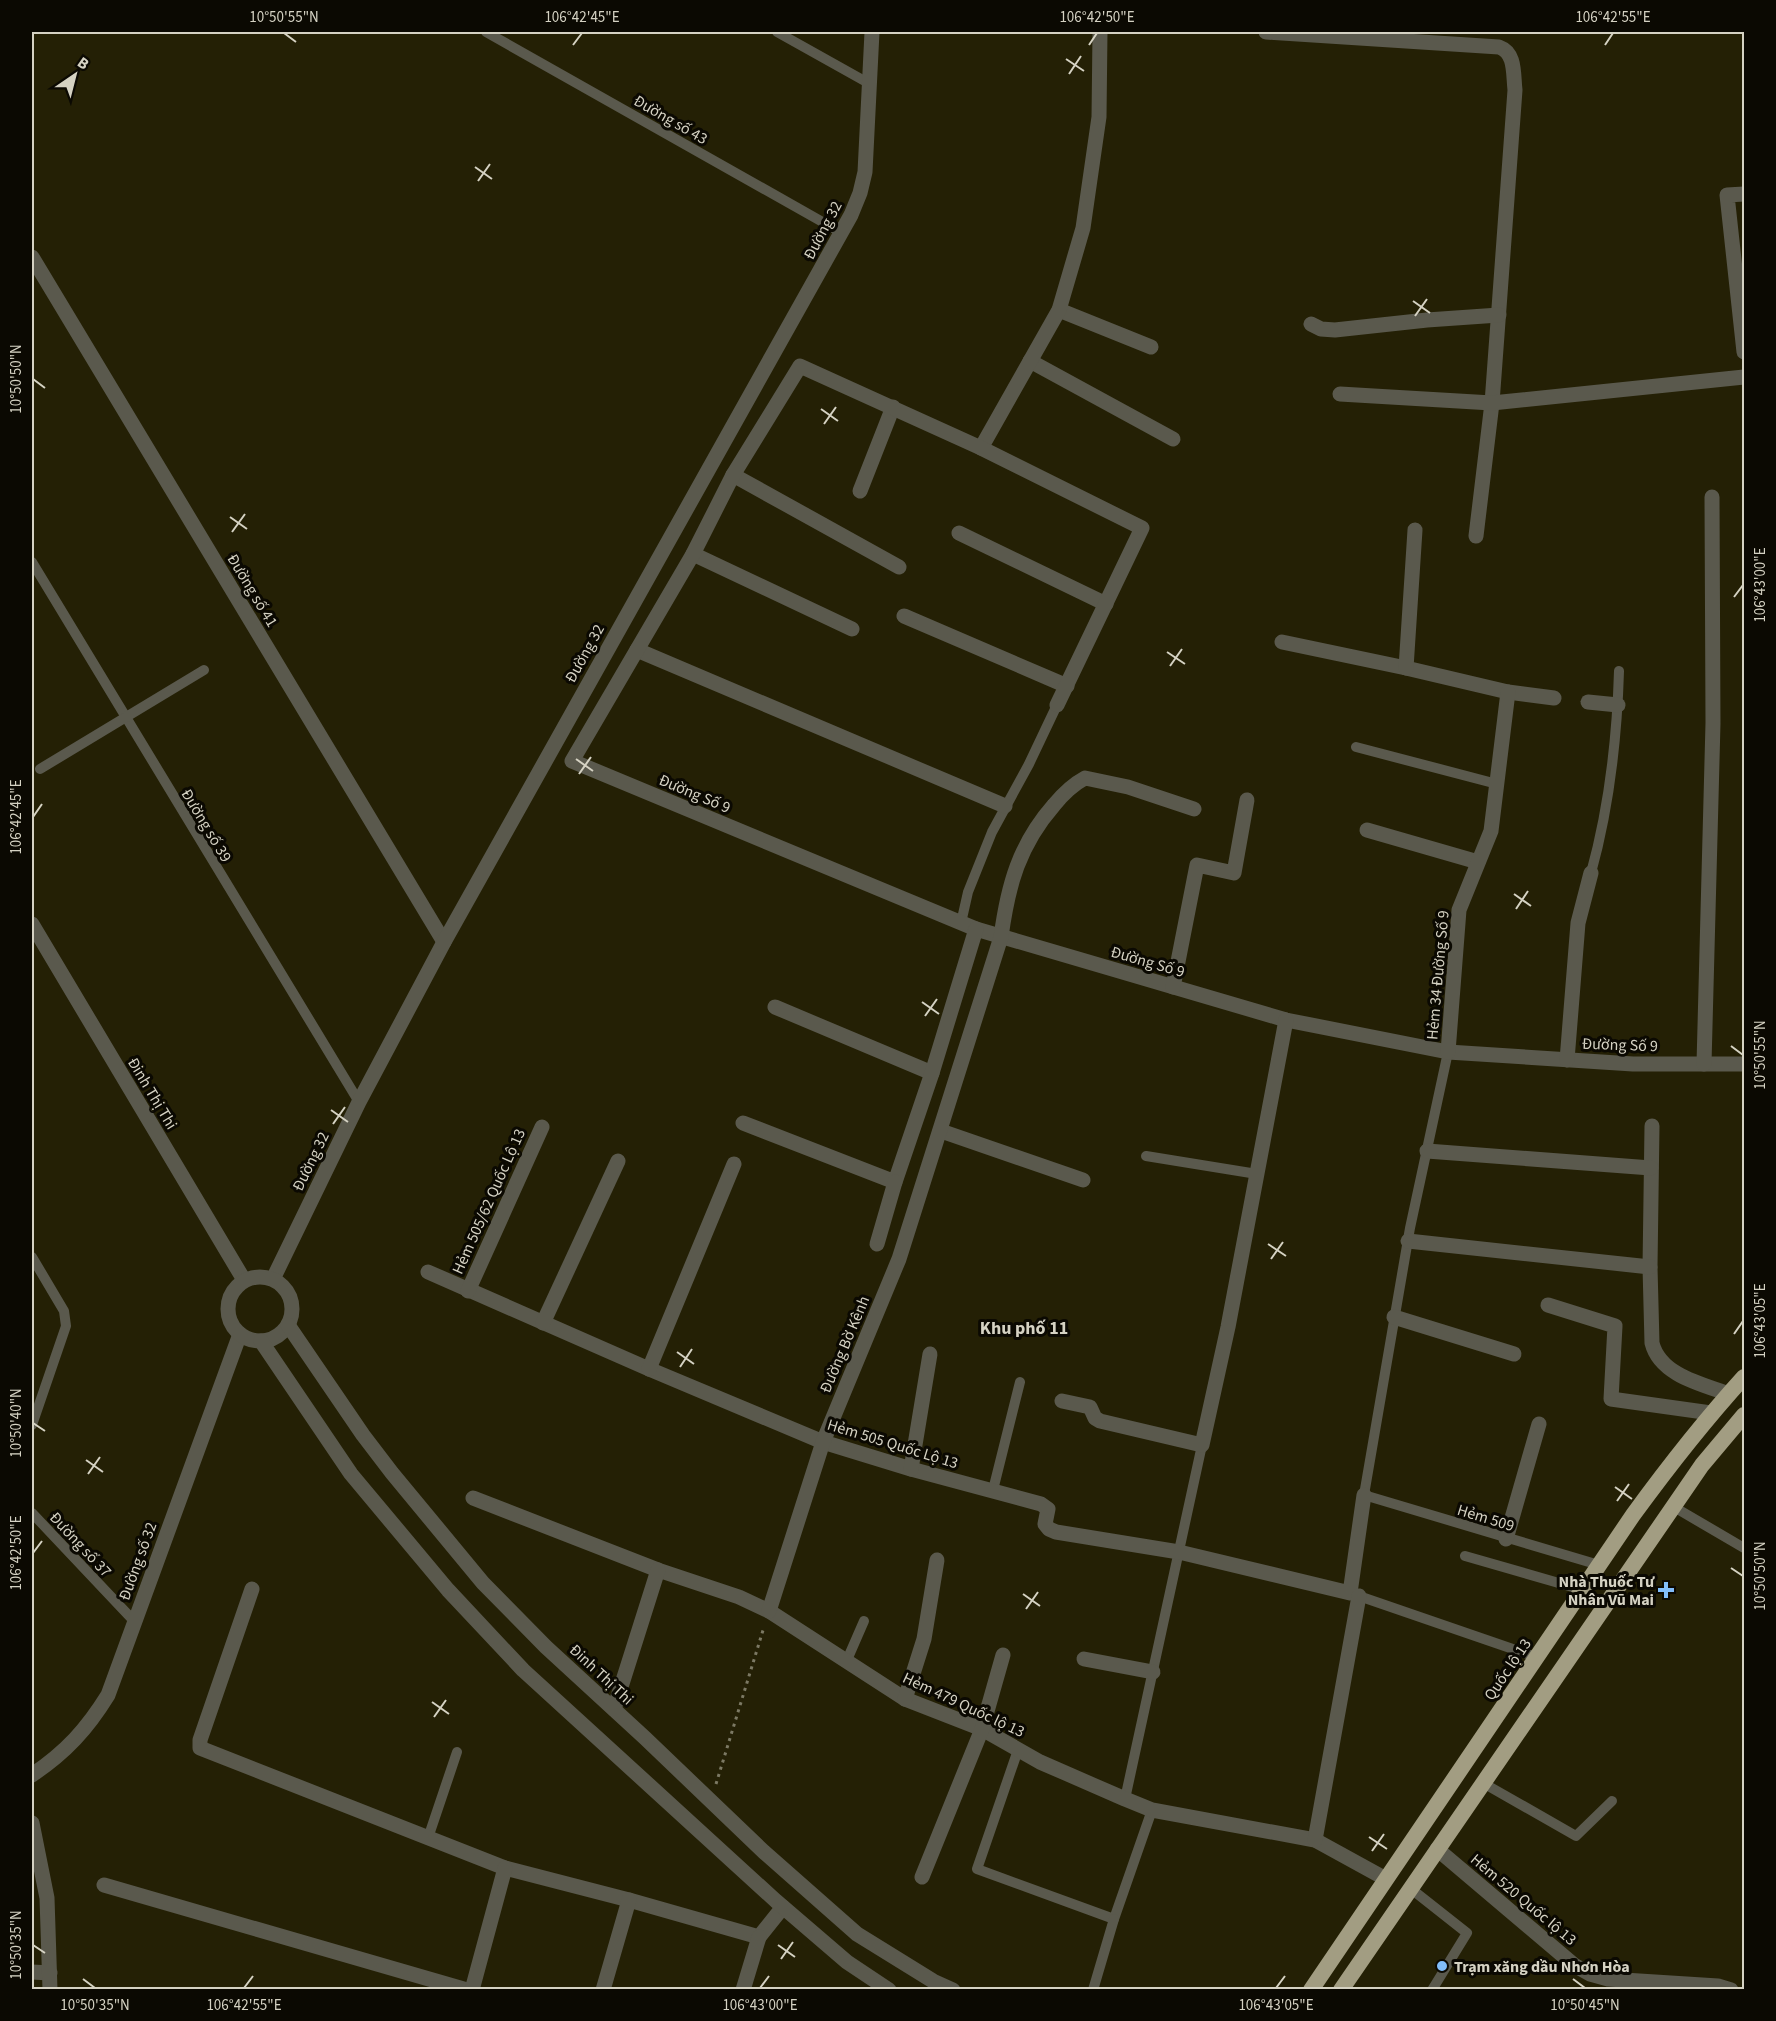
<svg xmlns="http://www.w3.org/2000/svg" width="1776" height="2021" font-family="'Source Sans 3',sans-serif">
	<rect width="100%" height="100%" fill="#242005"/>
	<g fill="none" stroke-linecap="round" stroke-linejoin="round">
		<polyline stroke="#7c7964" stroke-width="3" stroke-dasharray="3 4.5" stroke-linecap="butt" points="716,1784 764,1627"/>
		<g stroke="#5a594d" stroke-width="10">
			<polyline points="486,32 842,233"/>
			<polyline points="777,32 870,84"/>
			<polyline points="32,562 359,1102"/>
			<polyline points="1356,747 1497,784"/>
			<polyline points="40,769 204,670"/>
			<path d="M1591 873C1609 808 1617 739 1619 671"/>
			<polyline points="961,923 968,892 992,832 1029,764 1057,705"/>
			<polyline points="1448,1052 1410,1228 1364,1495 1599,1565"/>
			<polyline points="1146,1156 1257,1174"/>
			<polyline points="32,1257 64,1311 66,1326 32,1425"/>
			<polyline points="993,1490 1020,1382"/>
			<polyline points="1674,1507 1744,1548"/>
			<polyline points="32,1513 134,1621"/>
			<polyline points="1465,1556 1583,1590"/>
			<polyline points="1353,1594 1536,1657"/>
			<polyline points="847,1660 864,1621"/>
			<polyline points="1018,1750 977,1869 1114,1919 1152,1810"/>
			<polyline points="1483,1783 1576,1836 1612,1801"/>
			<polyline points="1125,1799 1202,1445"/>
			<polyline points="428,1838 457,1752"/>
			<polyline points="1410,1888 1467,1933 1432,1990"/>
			<polyline points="1093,1990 1114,1919"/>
		</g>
		<g stroke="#5a594d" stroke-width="15">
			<path d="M1266 32 1499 47C1516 53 1513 74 1515 90L1492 403 1476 536"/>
			<polyline points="1744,194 1727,195 1744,352"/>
			<polyline points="32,257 444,942"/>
			<polyline points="1059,310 1151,347"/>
			<polyline points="1311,324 1321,329 1335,330 1427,320 1499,315"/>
			<polyline points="1030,361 1173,439"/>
			<polyline points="1340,394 1492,403 1744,377"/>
			<polyline points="981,448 1059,310 1083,228 1099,117 1100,32"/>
			<polyline points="733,475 899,567"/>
			<polyline points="860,491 893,407"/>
			<polyline points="959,533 1106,604"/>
			<polyline points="693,554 852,629"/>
			<polyline points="904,616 1067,686"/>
			<polyline points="1282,642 1406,668 1508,692 1554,698"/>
			<polyline points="637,650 1005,806"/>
			<polyline points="1406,668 1415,530"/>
			<polyline points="1588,702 1618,705"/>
			<polyline points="1057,705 1142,528 981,448 800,366 733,475 693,554 572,761 976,929 1286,1020 1448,1052 1633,1064 1744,1064"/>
			<polyline points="1367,830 1478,862"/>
			<polyline points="1173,987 1197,865 1234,873 1247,800"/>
			<polyline points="775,1007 932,1073"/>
			<polyline points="1448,1052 1459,910 1491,831 1508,692"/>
			<polyline points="1567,1060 1578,923 1591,873"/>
			<polyline points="1704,1064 1713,723 1712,497"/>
			<polyline points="743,1123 895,1182 932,1073 976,929"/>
			<path d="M1652 1126 1650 1267 1652 1343C1660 1375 1701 1384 1729 1394"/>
			<polyline points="941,1131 1083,1180"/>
			<polyline points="1427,1151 1651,1168"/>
			<polyline points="1408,1241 1650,1267"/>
			<polyline points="877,1244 895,1182"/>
			<polyline points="428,1272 649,1369 823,1442 911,1469 1041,1504 1048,1509 1045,1524 1049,1529 1056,1532 1179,1552 1350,1593 1364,1495"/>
			<polyline points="273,1279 359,1102 444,942 851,215 860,193 865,172 872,32"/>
			<polyline points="468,1291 542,1127"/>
			<polyline points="1548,1305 1615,1326 1611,1399 1711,1413"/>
			<polyline points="1394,1317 1514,1354"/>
			<polyline points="543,1323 618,1161"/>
			<polyline points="649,1369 734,1164"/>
			<polyline points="1062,1401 1090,1407 1095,1418 1100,1421 1202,1445 1228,1327 1286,1020"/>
			<polyline points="911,1469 930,1354"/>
			<polyline points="473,1498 658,1570 739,1597 769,1611 905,1699 982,1729 1040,1762 1125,1799 1152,1810 1315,1840 1386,1879"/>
			<polyline points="1506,1539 1539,1424"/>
			<polyline points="252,1589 200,1740 200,1748 505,1868 629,1900 759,1937 783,1907"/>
			<path d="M769 1611 823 1442 899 1259 1001 937C1008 885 1019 845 1054 805 1063 794 1072 785 1085 778L1128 787 1194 809"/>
			<polyline points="1084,1659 1153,1672"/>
			<polyline points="905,1699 924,1639 937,1560"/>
			<polyline points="614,1709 658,1570"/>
			<path d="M32 1775C66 1752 87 1729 108 1695L240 1334"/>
			<polyline points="1315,1840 1359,1596"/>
			<polyline points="1437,1849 1574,1965 1590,1974 1608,1979 1718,1986 1731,1990"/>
			<polyline points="922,1877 982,1729 1003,1655"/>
			<polyline points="104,1885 467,1990"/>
			<polyline points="32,1972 50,1973"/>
			<polyline points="472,1990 505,1868"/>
			<polyline points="603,1990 629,1900"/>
			<polyline points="743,1990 759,1937"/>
		</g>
		<g stroke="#5a594d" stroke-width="15">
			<polyline points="32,924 244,1280"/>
			<circle cx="260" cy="1309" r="32"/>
			<polyline points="288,1325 363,1435 392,1473 483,1583 546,1647 645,1738 764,1852 857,1934 933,1981 953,1990"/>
			<polyline points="261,1341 351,1474 448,1590 523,1670 776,1901 847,1962 889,1990"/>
			<polyline points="32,1823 47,1898 50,1990"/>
		</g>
		<g stroke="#a29d82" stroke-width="16">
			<path d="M1311 1990 1633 1515C1668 1467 1704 1421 1744 1377"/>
			<polyline points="1341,1990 1702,1465 1744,1415"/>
		</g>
	</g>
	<path fill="none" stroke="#d5d2c3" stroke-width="2" d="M284 33 296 42M573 45 582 33M1089 45 1097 33M1605 45 1613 33M1066 59 1084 71M1069 74 1081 56M475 167 492 179M478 181 490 164M1413 301 1430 313M1415 316 1427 299M33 379 45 388M821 409 838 421M824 424 836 407M230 517 247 529M232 532 245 514M1734 597 1743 585M1167 652 1185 664M1170 666 1182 649M576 759 593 771M579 774 591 757M33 817 42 804M1514 894 1531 906M1516 909 1528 891M922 1002 939 1014M925 1016 937 999M1731 1046 1743 1055M331 1110 348 1122M333 1124 345 1107M1268 1244 1286 1256M1271 1259 1283 1242M1734 1334 1743 1321M677 1352 694 1364M680 1367 692 1349M33 1423 45 1431M86 1460 103 1472M88 1474 100 1457M1615 1487 1632 1499M1617 1501 1629 1484M33 1553 42 1541M1731 1568 1743 1576M1023 1594 1040 1606M1026 1609 1038 1592M432 1702 449 1714M434 1717 446 1700M1369 1837 1387 1849M1372 1851 1384 1834M33 1945 45 1953M778 1945 795 1957M781 1959 793 1942M83 1979 95 1988M1573 1979 1585 1988M244 1988 253 1976M760 1988 769 1976M1276 1988 1285 1976"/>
	<g fill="#81bdfa" stroke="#0b0902" stroke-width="2">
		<path d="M1663 1581h6v6h6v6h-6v6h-6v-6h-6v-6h6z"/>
		<circle cx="1442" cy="1966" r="6"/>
	</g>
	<g text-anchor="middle" stroke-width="6" stroke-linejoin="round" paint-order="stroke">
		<g font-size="16" fill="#d5d2c3" stroke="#0b0902">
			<text transform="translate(671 119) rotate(30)" y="6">Đường số 43</text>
			<text transform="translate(822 230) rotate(-62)" y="6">Đường 32</text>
			<text transform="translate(253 590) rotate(59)" y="6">Đường số 41</text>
			<text transform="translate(584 653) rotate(-61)" y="6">Đường 32</text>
			<text transform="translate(695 793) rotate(23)" y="6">Đường Số 9</text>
			<text transform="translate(207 825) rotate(59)" y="6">Đường số 39</text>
			<text transform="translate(1148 961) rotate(16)" y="6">Đường Số 9</text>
			<text transform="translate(1437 975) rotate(-85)" y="6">Hẻm 34 Đường Số 9</text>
			<text transform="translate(1620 1044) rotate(2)" y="6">Đường Số 9</text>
			<text transform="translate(153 1093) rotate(59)" y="6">Đinh Thị Thi</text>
			<text transform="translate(310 1161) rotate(-64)" y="6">Đường 32</text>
			<text transform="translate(488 1201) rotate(-66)" y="6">Hẻm 505/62 Quốc Lộ 13</text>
			<text transform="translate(844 1344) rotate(-67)" y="6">Đường Bờ Kênh</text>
			<text transform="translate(893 1443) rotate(17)" y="6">Hẻm 505 Quốc Lộ 13</text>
			<text transform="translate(1486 1517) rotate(17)" y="6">Hẻm 509</text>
			<text transform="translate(81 1544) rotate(47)" y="6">Đường số 37</text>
			<text transform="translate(137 1561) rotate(-70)" y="6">Đường số 32</text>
			<text transform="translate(1507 1669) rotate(-56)" y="6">Quốc lộ 13</text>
			<text transform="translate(602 1674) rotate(43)" y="6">Đinh Thị Thi</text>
			<text transform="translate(964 1704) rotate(25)" y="6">Hẻm 479 Quốc lộ 13</text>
			<text transform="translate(1524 1899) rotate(40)" y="6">Hẻm 520 Quốc lộ 13</text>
		</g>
		<g font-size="16" font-weight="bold" fill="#d5d2c3" stroke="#0b0902" text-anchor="end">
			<text x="1654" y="1587">Nhà Thuốc Tư<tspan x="1654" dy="18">Nhân Vū Mai</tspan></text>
			<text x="1454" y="1972" text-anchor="start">Trạm xăng dầu Nhơn Hòa</text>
		</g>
		<g font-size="18" font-weight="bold" fill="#d5d2c3" stroke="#0b0902">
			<text x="1024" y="1334">Khu phố 11</text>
		</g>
	</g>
	<rect width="1776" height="2021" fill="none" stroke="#0b0902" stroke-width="66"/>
	<g transform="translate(75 75) rotate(35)" stroke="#0b0902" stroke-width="4.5" paint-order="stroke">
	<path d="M0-4.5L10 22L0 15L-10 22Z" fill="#d5d2c3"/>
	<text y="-9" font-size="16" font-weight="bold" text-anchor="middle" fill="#d5d2c3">B</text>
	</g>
	<rect x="33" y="33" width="1710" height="1955" fill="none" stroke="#d5d2c3" stroke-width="2"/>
	<g font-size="15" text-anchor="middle" fill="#d5d2c3">
		<text x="284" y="22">10°50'55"N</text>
		<text x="582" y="22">106°42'45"E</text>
		<text x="1097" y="22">106°42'50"E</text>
		<text x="1613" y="22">106°42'55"E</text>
		<text transform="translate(16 379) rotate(-90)" y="5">10°50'50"N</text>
		<text transform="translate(1760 585) rotate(-90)" y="5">106°43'00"E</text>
		<text transform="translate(16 817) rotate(-90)" y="5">106°42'45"E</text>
		<text transform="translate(1760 1055) rotate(-90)" y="5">10°50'55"N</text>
		<text transform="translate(1760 1321) rotate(-90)" y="5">106°43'05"E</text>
		<text transform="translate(16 1423) rotate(-90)" y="5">10°50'40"N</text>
		<text transform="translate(16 1553) rotate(-90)" y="5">106°42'50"E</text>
		<text transform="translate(1760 1576) rotate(-90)" y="5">10°50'50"N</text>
		<text transform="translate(16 1945) rotate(-90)" y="5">10°50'35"N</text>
		<text x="95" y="2010">10°50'35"N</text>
		<text x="244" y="2010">106°42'55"E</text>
		<text x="760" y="2010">106°43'00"E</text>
		<text x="1276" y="2010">106°43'05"E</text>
		<text x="1585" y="2010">10°50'45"N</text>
	</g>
</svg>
